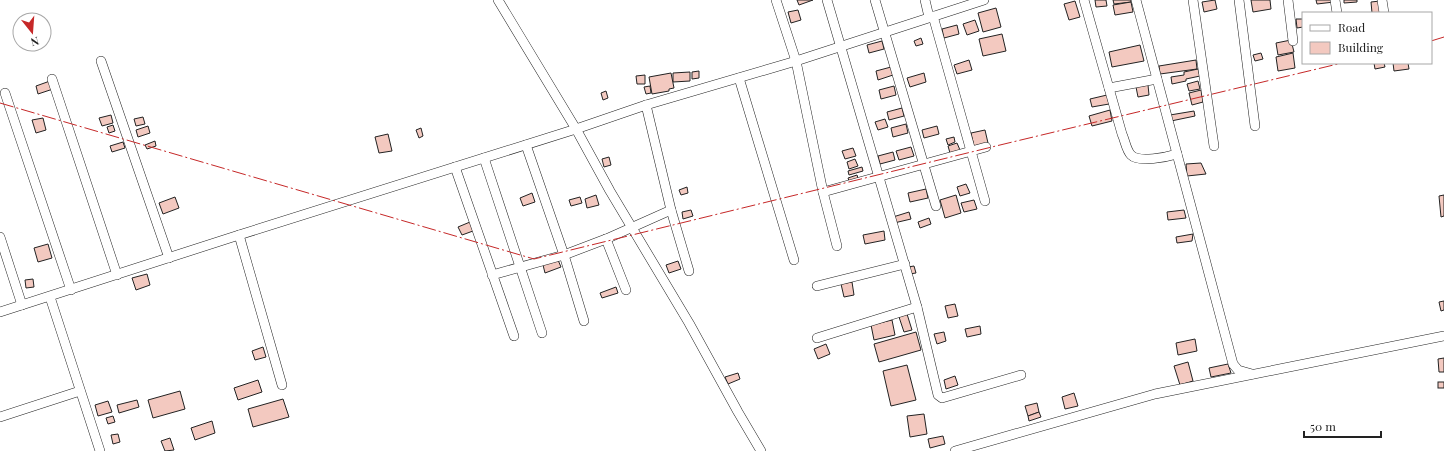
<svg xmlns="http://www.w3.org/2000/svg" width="1444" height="451" font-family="'Playfair Display',serif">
	<rect width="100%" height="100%" fill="#fff"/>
	<g fill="#f3c9c0" stroke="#222">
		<polygon points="797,0 813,0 799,5"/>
		<polygon points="1095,0 1106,0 1107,6 1096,7"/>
		<polygon points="1113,0 1131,0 1131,2 1114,4"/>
		<polygon points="1215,0 1217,9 1204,12 1202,2"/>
		<polygon points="1251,0 1270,0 1271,9 1253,12"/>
		<polygon points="1316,0 1334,0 1334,2 1317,4"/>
		<polygon points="1344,0 1357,0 1357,2 1344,3"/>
		<polygon points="1075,1 1080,17 1069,20 1064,4"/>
		<polygon points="1380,1 1382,13 1372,13 1371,2"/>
		<polygon points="1131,2 1133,12 1115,15 1113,5"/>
		<polygon points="996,8 1001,27 983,32 978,13"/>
		<polygon points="798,10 801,20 791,23 788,12"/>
		<polygon points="1296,19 1303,19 1303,27 1297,28"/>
		<polygon points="975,20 979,31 967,35 963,24"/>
		<polygon points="957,25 959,34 944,38 942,29"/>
		<polygon points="1002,34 1006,51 983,56 979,39"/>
		<polygon points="921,38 923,44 916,46 914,41"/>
		<polygon points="1291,40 1294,52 1278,55 1276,43"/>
		<polygon points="882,41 884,49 869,53 867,45"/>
		<polygon points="1140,45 1144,61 1112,67 1109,52"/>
		<polygon points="1261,53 1263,59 1255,61 1253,55"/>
		<polygon points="1293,53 1295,68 1278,71 1276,57"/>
		<polygon points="969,60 972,70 957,74 954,65"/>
		<polygon points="1196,60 1197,69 1160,74 1159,66"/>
		<polygon points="1374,63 1384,63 1385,67 1375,69"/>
		<polygon points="1393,63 1408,63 1409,69 1394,71"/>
		<polygon points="891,67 893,75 878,80 876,71"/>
		<polygon points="1198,69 1200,76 1186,79 1186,81 1172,84 1171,77 1184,75 1184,72"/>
		<polygon points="699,71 699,78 692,79 692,72"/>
		<polygon points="690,72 690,81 673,82 673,73"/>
		<polygon points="671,73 674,88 669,89 669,91 652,94 649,77"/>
		<polygon points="924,73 926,82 910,87 907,78"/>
		<polygon points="645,75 645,84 637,84 636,76"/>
		<polygon points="50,81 53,89 38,94 36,86"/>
		<polygon points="1198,81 1200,89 1189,91 1187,84"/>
		<polygon points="1148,85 1149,95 1138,97 1136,87"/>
		<polygon points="650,86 651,93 646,94 644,87"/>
		<polygon points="894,86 896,95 881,99 879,90"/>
		<polygon points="1201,90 1203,102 1192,105 1189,93"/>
		<polygon points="606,91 608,98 603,100 601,93"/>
		<polygon points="1107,95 1109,104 1092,107 1090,99"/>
		<polygon points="902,108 904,116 889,120 887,112"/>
		<polygon points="1110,110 1112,121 1092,126 1089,116"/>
		<polygon points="1194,111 1195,116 1171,121 1170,115"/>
		<polygon points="111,115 113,123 102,126 99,118"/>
		<polygon points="143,117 145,124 136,126 134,119"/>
		<polygon points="43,118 46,130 36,133 32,120"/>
		<polygon points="885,119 888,127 878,130 875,122"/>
		<polygon points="906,124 908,133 893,137 891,128"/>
		<polygon points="113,125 115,131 109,133 107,127"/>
		<polygon points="148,126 150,133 138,137 136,130"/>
		<polygon points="937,126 939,134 924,138 922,130"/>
		<polygon points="421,128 423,136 419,138 416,130"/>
		<polygon points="985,130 988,143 974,146 971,133"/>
		<polygon points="388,134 392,151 379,153 375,137"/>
		<polygon points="954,137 955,142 948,145 946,139"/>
		<polygon points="155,141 156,146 147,149 145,145"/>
		<polygon points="123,142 125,148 112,152 110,146"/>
		<polygon points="957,143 960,150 950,153 948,146"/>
		<polygon points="911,147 914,156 899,160 896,151"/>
		<polygon points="853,148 856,156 845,159 842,151"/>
		<polygon points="893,152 895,160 880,164 878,156"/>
		<polygon points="609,157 611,165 604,167 602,159"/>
		<polygon points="855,159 858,166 849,169 847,162"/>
		<polygon points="1201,163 1206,174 1187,176 1186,164"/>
		<polygon points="862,167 863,171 849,175 848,171"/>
		<polygon points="857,175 858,178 849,181 848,178"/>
		<polygon points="966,184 970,193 960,196 957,187"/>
		<polygon points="687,187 688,193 681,195 679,190"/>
		<polygon points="926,189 928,198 910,202 908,193"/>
		<polygon points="532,193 535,202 523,206 520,198"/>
		<polygon points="596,195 599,205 587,208 585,199"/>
		<polygon points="956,195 961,213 945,218 940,200"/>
		<polygon points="1444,195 1444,216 1441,217 1439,196"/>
		<polygon points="175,197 179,208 163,214 159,203"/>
		<polygon points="580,197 582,203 571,206 569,200"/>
		<polygon points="974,200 977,209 964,212 961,203"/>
		<polygon points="691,210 693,216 683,219 682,212"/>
		<polygon points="1184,210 1186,218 1168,220 1167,212"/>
		<polygon points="909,212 911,219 894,223 893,217"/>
		<polygon points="929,218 931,224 920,228 918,222"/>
		<polygon points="470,222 473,231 462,235 458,227"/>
		<polygon points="884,231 885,240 865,244 863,235"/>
		<polygon points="1193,234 1192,241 1177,243 1176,237"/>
		<polygon points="48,244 52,258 38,262 34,248"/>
		<polygon points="558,260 561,267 545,273 543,265"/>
		<polygon points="678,261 681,269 669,273 666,265"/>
		<polygon points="914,266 916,273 909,274 908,267"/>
		<polygon points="147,274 150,285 136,290 132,278"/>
		<polygon points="33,279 34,287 26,288 25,280"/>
		<polygon points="852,282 854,295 844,297 841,284"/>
		<polygon points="616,287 618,293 602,298 600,293"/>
		<polygon points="1444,301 1444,310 1441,311 1439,302"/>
		<polygon points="955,304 958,316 948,318 945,306"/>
		<polygon points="907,314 912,330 904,332 899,317"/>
		<polygon points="892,320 895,335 874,340 871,325"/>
		<polygon points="980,326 981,334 967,337 965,329"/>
		<polygon points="916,332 921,350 879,362 874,344"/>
		<polygon points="944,332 946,341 937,344 934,334"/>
		<polygon points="1195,339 1197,351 1178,355 1176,343"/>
		<polygon points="826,344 830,354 818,359 814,349"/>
		<polygon points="263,347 266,357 255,360 252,351"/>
		<polygon points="1444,358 1444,372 1439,372 1438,359"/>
		<polygon points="1188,362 1193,381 1180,385 1174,366"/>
		<polygon points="1228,364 1231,373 1211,377 1209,368"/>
		<polygon points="907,365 916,400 891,406 883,371"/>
		<polygon points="738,373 740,379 728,384 725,377"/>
		<polygon points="955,376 958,385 946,389 944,380"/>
		<polygon points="258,380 262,392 238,400 234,388"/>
		<rect x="1438" y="382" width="6" height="6"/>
		<polygon points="180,391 185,409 153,418 148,400"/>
		<polygon points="1074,393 1078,406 1065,409 1062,397"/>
		<polygon points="283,399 289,417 253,427 248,409"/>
		<polygon points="137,400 139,407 119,413 117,405"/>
		<polygon points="108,401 112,412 98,416 95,405"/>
		<polygon points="1037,403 1039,412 1028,416 1025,406"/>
		<polygon points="1039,412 1041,417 1029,421 1028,416"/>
		<polygon points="924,414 927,434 910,437 907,416"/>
		<polygon points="113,416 115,422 108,424 106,418"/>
		<polygon points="212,421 215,433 195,440 191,428"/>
		<polygon points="118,434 120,442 113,444 111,435"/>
		<polygon points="943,436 945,444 930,448 928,439"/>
		<polygon points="170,438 174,450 165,451 161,441"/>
	</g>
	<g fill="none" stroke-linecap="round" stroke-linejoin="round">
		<g stroke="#222" stroke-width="10">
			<g id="minor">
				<polyline points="498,0 576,129 610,191 689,323 738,412 761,451"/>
				<polyline points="776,0 796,61 823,192 837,246"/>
				<polyline points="827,0 917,307 938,395 942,398 1021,375"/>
				<polyline points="875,0 936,206"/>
				<polyline points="925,0 929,17"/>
				<path d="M1084 0 1122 134C1125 140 1126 150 1131 155 1139 163 1167 157 1177 154"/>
				<polyline points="1136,0 1233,364 1238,370 1252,374"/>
				<polyline points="1193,0 1214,146"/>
				<polyline points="1239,0 1255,126"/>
				<polyline points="1288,0 1293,41"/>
				<polyline points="1335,0 1337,13"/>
				<polyline points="1382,0 1384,13"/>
				<polyline points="933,16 985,201"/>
				<polyline points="101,61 169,258"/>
				<polyline points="739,78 794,260"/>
				<polyline points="52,79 117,275"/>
				<polyline points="1109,88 1157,79"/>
				<polyline points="5,93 71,290"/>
				<polyline points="646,105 671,210 689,271"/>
				<polyline points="526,145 564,255 584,321"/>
				<polyline points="484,158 542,333"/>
				<polyline points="455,167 514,336"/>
				<polyline points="823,192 986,147"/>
				<polyline points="239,235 282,385"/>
				<polyline points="0,237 22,305"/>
				<polyline points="606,239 626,290"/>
				<polyline points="492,275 564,255 606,239 671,210"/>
				<polyline points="817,286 905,264"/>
				<polyline points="50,297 100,451"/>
				<polyline points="0,312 239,235 576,129 646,105 796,61 984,0"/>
				<polyline points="817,338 917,307"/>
				<polyline points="0,417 80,391"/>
				<polyline points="955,451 1155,394 1444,336"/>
			</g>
		</g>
		<use href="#minor" stroke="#fff" stroke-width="9"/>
		<g stroke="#c62828" stroke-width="1" stroke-dasharray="14 3 2 3" stroke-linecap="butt">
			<polyline points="1431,41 1444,37"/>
			<polyline points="0,103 534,259 1000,145 1342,63"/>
		</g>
	</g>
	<rect x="1302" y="12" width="130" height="52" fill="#ffffff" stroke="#a7a7a7"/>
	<rect x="1310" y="25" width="20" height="6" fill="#ffffff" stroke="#a7a7a7"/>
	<text x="1338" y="32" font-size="12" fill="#222222">Road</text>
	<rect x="1310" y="42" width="20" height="12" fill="#f3c9c0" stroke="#a7a7a7"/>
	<text x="1338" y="52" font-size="12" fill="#222222">Building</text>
	<g transform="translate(32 32) rotate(163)"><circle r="19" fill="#ffffff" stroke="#a7a7a7"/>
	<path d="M0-3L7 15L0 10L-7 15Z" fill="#c62828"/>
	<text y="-6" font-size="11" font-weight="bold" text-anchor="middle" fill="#222222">N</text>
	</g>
	<path d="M1304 431v6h77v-6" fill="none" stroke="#222222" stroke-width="2"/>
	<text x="1310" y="431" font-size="12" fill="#222222" stroke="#ffffff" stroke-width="3" paint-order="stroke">50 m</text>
</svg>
